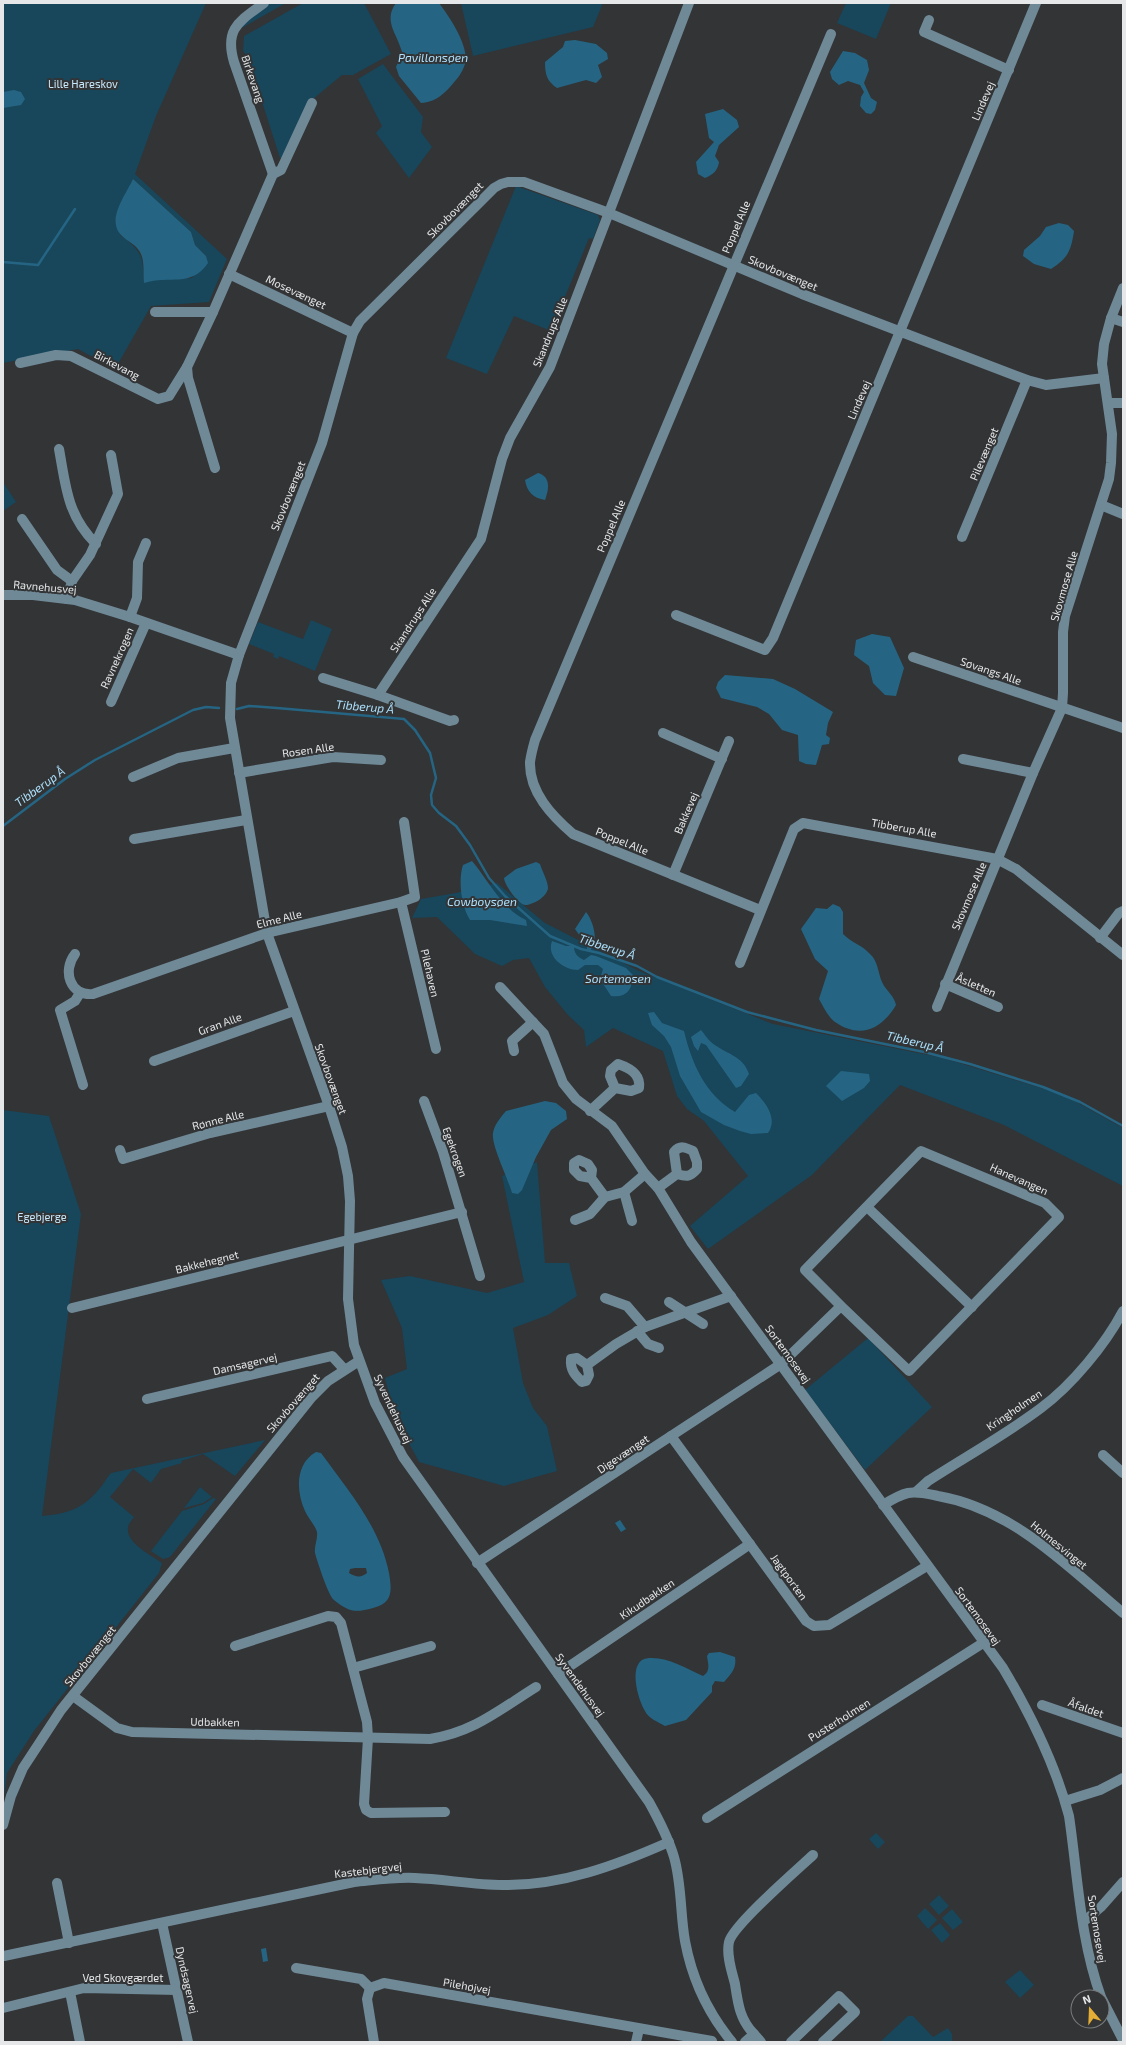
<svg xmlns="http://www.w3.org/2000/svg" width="1126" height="2045" font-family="'Exo 2',sans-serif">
	<rect width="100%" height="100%" fill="#323436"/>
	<g fill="#18465b" fill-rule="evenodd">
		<path d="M3 3H206L156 116 135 174 227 259 209 302 151 306 115 369 78 349 3 363ZM133 179 191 232 195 245 206 256 192 278 156 279 144 282C143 256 142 251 120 235Z"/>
		<polygon points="269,3 286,3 240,29 238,27"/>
		<polygon points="303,3 364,3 391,54 353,75 342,75 307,104 283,158 280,158 248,58 243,51 244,36"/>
		<polygon points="461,3 603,3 593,27 473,56"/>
		<polygon points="846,3 891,3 876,39 837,23"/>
		<polygon points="383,64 423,117 421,132 432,147 409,178 376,133 382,126 358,79"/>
		<polygon points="516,186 598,215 600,220 593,239 589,238 551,331 514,316 487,374 446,358"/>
		<polygon points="3,482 16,502 3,511"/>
		<polygon points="311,620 332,629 315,671 279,656 278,659 273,657 274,654 249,644 258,622 303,639"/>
		<polygon points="497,883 545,923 639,971 773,1024 943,1058 1064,1095 1123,1128 1123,1186 1004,1125 900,1085 812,1175 708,1249 690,1226 748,1176 704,1121 687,1109 677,1096 663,1051 613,1028 586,1047 584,1030 568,1015 545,987 529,958 513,960 502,966 475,954 437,917 412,918 421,899 456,893"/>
		<path d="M3 1110 49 1116 81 1214 42 1516C67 1514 83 1509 100 1488 104 1484 106 1478 111 1473L265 1440 235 1476 203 1454 181 1461 182 1463 161 1469 151 1483 133 1469 110 1497 134 1517C132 1520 128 1524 128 1528 126 1543 151 1555 162 1563L159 1573 34 1731 7 1773 3 1806Z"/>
		<polygon points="537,1162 545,1263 569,1263 577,1296 548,1315 513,1328 523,1383 533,1408 547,1426 557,1471 504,1486 419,1462 395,1417 385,1378 407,1369 402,1328 381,1280 410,1276 487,1293 524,1282 502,1176"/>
		<polygon points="868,1338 932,1407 865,1470 805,1390"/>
		<polygon points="200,1487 212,1497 203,1503 184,1508"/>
		<polygon points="213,1498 216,1499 170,1557 163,1559 151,1551 182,1511 204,1504"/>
		<polygon points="876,1833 885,1842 878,1849 869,1839"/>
		<polygon points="939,1895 949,1906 939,1915 929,1904"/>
		<polygon points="925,1908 937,1920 928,1929 917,1916"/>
		<polygon points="952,1909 963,1922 953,1930 942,1918"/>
		<polygon points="940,1923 950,1935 942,1943 931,1930"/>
		<polygon points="1020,1970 1034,1985 1020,1998 1005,1982"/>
		<polygon points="908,2016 913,2016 933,2037 948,2028 952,2034 952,2042 880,2042"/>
	</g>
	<g fill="#256583" fill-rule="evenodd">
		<path d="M396 3H439C449 16 470 47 465 64 462 74 456 80 450 87 441 97 433 102 421 103L399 76 396 67 402 52C397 33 383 21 396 3Z"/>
		<path d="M575 40 596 44 607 53 608 59 598 65 602 77 596 83 586 80 557 88C547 81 545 75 545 62L563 47 565 41Z"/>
		<polygon points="843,51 855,53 867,60 869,70 864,83 871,98 877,102 875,110 871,114 866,113 860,106 861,97 864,92 860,85 848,81 839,85 832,79 830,72"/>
		<polygon points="14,90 21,92 25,99 21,105 3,108 3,92"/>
		<path d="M723 109 737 120 739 127 719 145 715 156 719 162C718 170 713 175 705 178L698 174 696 162 714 142 709 138 705 114Z"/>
		<path d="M133 179 191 232 195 245 206 256 208 263C191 288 170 275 144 283 143 273 145 261 140 252 134 241 118 239 116 225 113 211 127 192 133 179Z"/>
		<path d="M1059 223 1068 225 1074 231C1071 251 1068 258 1051 269L1034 264 1023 256 1024 250 1040 236 1046 227Z"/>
		<path d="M538 473C551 477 549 489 545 500 533 498 527 492 525 480Z"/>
		<polygon points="872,634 890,637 904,668 896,696 885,695 873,683 869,666 854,655 856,640"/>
		<polygon points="725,675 773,679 795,689 833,712 828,723 826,735 830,738 829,744 822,745 816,765 806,764 799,761 798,735 782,730 769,714 757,707 721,698 716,688 718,682"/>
		<path d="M472 861C488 880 503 910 526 920L527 926 490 920H470C461 906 458 880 463 865Z"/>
		<path d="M536 862 540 864C542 871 548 881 548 888 547 897 533 905 525 905 518 904 504 884 504 878L516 869Z"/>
		<path d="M833 904 840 907 843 912V934C852 943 862 945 870 954 878 961 878 973 882 982 886 991 894 995 896 1005 881 1030 860 1039 835 1022 828 1017 823 1006 819 999L828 971 815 959 801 929 816 908 827 909Z"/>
		<path d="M586 912C592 919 598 937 593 946 592 948 591 949 590 951L587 950V946L575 929Z"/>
		<path d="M552 941 566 946H574C574 953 577 957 584 960L591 955 596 956 626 968 633 975C632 990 627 998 611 996L600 979 603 969 598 965H585L578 970C564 970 546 957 552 941Z"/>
		<polygon points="613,947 619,949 617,960 616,957 608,951"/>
		<path d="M654 1012 662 1023 684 1031C692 1064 705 1094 735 1112L749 1095 756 1093C766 1103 778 1119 768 1133L751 1134 740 1131 724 1125 701 1112 680 1076 671 1047 664 1036 652 1025 648 1013Z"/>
		<path d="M701 1030C704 1033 707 1039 711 1042 725 1054 743 1055 749 1074L741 1086 736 1088 706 1045 701 1043 698 1051 694 1046 691 1037Z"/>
		<polygon points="841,1071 869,1074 870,1081 864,1088 842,1101 826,1086"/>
		<path d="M545 1101 556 1103 566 1111 567 1119 551 1130 536 1157 522 1190 518 1194 512 1193C508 1178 491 1145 493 1133 494 1125 501 1117 506 1111Z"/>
		<path d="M316 1452 321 1453C348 1490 380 1527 389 1573 392 1591 393 1603 373 1608 355 1613 349 1612 334 1600 329 1597 317 1561 315 1553 314 1546 318 1539 317 1532 315 1525 308 1518 305 1511 296 1491 295 1464 316 1452ZM355 1568H366L367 1573C361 1578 356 1577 349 1573L350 1569Z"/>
		<polygon points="620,1520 626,1529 621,1532 615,1523"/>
		<path d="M720 1652 735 1657C737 1668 731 1674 724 1682L715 1681 712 1686V1692L686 1720 665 1726C658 1722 648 1718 645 1711 638 1700 626 1659 649 1658 669 1657 685 1668 703 1676 711 1671 708 1664 707 1656L709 1653Z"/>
		<polygon points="266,1948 268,1961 263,1962 261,1949"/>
	</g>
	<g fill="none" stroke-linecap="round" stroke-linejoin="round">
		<g stroke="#256583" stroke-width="2.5">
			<polyline points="3,262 38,265 75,209"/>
			<polyline points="237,709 249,706 277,708 404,719 415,730 430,753 436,778 431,795 432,805 439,813 456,826 470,845 489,878 505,896 550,936 581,949 599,953 637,966 657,977 747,1012 816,1030 924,1052 970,1064 1043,1087 1080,1102 1123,1126"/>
			<polyline points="3,826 65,779 95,760 193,710 206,707 219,708"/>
		</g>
		<g stroke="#708997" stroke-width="10">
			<path d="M264 3C240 21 224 28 234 62L273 174"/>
			<polyline points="929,20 924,32 1009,70"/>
			<polyline points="229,274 353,333"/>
			<polyline points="155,312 213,312"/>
			<polyline points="1111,318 1123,322"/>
			<polyline points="20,363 56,355 71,356 158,399 169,396 187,367"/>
			<polyline points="1109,403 1123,403"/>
			<path d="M59 449C66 487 67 515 96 544"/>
			<polyline points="215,468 188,378 187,367 213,312 273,174 281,170 312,103"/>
			<polyline points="1101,505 1123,514"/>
			<polyline points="22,519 57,570 72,581"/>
			<polyline points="962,537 1027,380"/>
			<polyline points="3,595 33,595 75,600 130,617 239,655"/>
			<polyline points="67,599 72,581 90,555 118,494 111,455"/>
			<polyline points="676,615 765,650 773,638 1036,3"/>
			<polyline points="130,617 137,598 138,562 146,543"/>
			<polyline points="913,657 1123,728"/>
			<polyline points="323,678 378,695 450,721 454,720"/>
			<polyline points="378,695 481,539 502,459 510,438 550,367 689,3"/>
			<polyline points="111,702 146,623"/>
			<polyline points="663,733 722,759"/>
			<polyline points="963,759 1033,773"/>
			<polyline points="239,773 333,757 381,760"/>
			<polyline points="133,777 178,758 234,748"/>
			<polyline points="134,839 246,820"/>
			<polyline points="673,875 729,741"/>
			<polyline points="401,902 436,1049"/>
			<path d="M760 910 573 834C552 816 529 792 530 762 531 755 533 747 535 740L831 34"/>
			<polyline points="1100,938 1119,913 1123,911"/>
			<path d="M75 954C62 971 70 996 93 994L267 933 401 902 415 897 404 822"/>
			<polyline points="740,963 794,829 803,823 997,859 1016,869 1123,955"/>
			<polyline points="945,984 998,1007"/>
			<path d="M500 987 544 1034 563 1083 576 1099 612 1126 645 1174 658 1188 691 1242 1003 1668C1031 1715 1055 1763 1069 1816 1078 1877 1080 1939 1101 1997"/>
			<polyline points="80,993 75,1001 60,1010 83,1085"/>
			<polyline points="937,1007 1033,773 1062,708 1063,693 1063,632 1065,616 1109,479 1111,463 1112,434 1102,364 1104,344 1111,318 1123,288"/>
			<polyline points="514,1051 512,1041 533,1022"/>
			<polyline points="154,1061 294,1011"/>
			<polyline points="424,1101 443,1152 480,1276"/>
			<path d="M590 1111 615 1088 610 1076 611 1070 618 1064C630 1068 641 1074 639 1088L631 1091 615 1088"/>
			<polyline points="120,1150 123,1159 210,1133 329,1106"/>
			<polyline points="591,1178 580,1176 574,1170 574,1163 579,1160 588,1164 592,1170 591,1178 605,1197"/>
			<path d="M658 1188 677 1174 674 1152C680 1145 685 1147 693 1151L697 1162V1169C690 1177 687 1177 677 1174"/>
			<polyline points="624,1192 632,1221"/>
			<polyline points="867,1207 972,1307"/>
			<polyline points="575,1220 590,1214 605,1197 624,1192 645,1174"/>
			<polyline points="605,1298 627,1306 645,1327"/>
			<polyline points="669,1302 703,1324"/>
			<polyline points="72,1308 462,1212"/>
			<polyline points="637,1331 648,1344 659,1348"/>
			<path d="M587 1365 589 1375 586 1381 582 1382C575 1375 570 1370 571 1359L577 1358 587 1365 616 1344 645 1327 731 1296"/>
			<polyline points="147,1399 332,1356 344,1369"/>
			<polyline points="671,1436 806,1621 814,1626 829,1625 927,1566"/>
			<polyline points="1103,1455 1123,1473"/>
			<path d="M916 1492 928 1481C965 1457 1005 1435 1041 1408 1072 1385 1105 1345 1123 1311"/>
			<path d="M883 1505C891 1500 899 1495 908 1493 918 1491 928 1494 938 1496 1013 1509 1067 1566 1123 1613"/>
			<polyline points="477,1563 781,1364 841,1306 805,1270 921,1151 1045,1203 1059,1217 909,1371 841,1306"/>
			<polyline points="235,1646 328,1616 336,1617 341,1623 367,1722 368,1738 364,1804 366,1810 371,1813 445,1812"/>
			<polyline points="353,1668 431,1646"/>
			<polyline points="558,1674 750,1544"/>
			<path d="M73 1696 117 1728 132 1732 430 1739C474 1732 499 1710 536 1687"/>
			<polyline points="1042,1705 1123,1733"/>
			<polyline points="1065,1801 1100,1790 1123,1778"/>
			<polyline points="707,1818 983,1643"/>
			<polyline points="3,1825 11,1796 23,1768 61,1710 311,1398 328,1381 359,1361"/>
			<polyline points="57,1883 69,1943"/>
			<polyline points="1083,1922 1101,1907 1123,1882"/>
			<polyline points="162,1923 188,2042"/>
			<path d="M4 1956 354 1882C375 1880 394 1877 415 1878 444 1879 473 1885 503 1885 561 1886 617 1865 669 1842"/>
			<polyline points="296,1968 361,1979 370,1988"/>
			<polyline points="370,1988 384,1983 712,2041"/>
			<polyline points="370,1988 367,1999 374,2042"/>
			<polyline points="70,1992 80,2042"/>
			<polyline points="1102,1999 1123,2040"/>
			<polyline points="3,2008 84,1988 177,1990"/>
			<polyline points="754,2034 761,2042"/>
			<polyline points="636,2042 639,2029"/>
			<path d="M732 2042C708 2013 692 1979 685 1941 680 1913 682 1885 674 1857 668 1837 659 1820 649 1802L403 1457 375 1403 354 1345 348 1299 350 1201 348 1176 342 1147 329 1106 267 933 230 718 231 683 239 655 322 443 353 333 360 321 476 206 494 188 501 184 508 182H524L609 213 802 294 1027 380 1046 385 1104 378"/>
			<path d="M745 2042 754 2034C740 2020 738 2004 735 1984 732 1972 726 1955 729 1942 733 1925 797 1870 813 1855"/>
			<polyline points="791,2042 839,1996 855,2012 823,2042"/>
		</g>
	</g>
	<g text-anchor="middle" stroke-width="4" stroke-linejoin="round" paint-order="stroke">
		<g font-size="11" fill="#e5e7e8" stroke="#323436">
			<text transform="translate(253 79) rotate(71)" y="4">Birkevang</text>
			<text transform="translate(983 101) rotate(-67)" y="4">Lindevej</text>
			<text transform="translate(455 210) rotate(-45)" y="4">Skovbovænget</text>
			<text transform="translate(736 227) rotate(-67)" y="4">Poppel Alle</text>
			<text transform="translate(783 273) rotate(23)" y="4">Skovbovænget</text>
			<text transform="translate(296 292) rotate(25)" y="4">Mosevænget</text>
			<text transform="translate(550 332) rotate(-68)" y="4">Skandrups Alle</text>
			<text transform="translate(117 365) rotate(28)" y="4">Birkevang</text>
			<text transform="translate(859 400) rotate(-67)" y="4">Lindevej</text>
			<text transform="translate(984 454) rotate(-67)" y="4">Pilevænget</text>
			<text transform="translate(288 496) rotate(-68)" y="4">Skovbovænget</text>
			<text transform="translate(611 526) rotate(-67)" y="4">Poppel Alle</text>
			<text transform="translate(1064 586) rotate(-74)" y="4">Skovmose Alle</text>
			<text transform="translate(45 587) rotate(5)" y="4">Ravnehusvej</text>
			<text transform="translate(413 620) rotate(-57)" y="4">Skandrups Alle</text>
			<text transform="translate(117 658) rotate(-66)" y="4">Ravnekrogen</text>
			<text transform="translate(991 671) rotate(19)" y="4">Søvangs Alle</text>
			<text transform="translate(308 750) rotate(-8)" y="4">Rosen Alle</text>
			<text transform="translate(686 813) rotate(-67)" y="4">Bakkevej</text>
			<text transform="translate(904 828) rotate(10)" y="4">Tibberup Alle</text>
			<text transform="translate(622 841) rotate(22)" y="4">Poppel Alle</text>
			<text transform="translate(969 896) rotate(-67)" y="4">Skovmose Alle</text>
			<text transform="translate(279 919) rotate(-14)" y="4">Elme Alle</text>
			<text transform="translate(430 973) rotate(77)" y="4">Pilehaven</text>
			<text transform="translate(976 985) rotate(23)" y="4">Åsletten</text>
			<text transform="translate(220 1024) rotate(-20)" y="4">Gran Alle</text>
			<text transform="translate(331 1079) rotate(70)" y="4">Skovbovænget</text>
			<text transform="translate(218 1120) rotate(-14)" y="4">Rønne Alle</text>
			<text transform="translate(455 1152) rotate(70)" y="4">Egekrogen</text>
			<text transform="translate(1019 1179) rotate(24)" y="4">Hanevangen</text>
			<text transform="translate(207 1262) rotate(-14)" y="4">Bakkehegnet</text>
			<text transform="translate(788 1354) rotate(54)" y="4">Sortemosevej</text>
			<text transform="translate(245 1364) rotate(-13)" y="4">Damsagervej</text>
			<text transform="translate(293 1403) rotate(-49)" y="4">Skovbovænget</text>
			<text transform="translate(393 1409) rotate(65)" y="4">Syvendehusvej</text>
			<text transform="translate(1014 1410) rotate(-34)" y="4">Kringholmen</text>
			<text transform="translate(623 1454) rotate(-34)" y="4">Digevænget</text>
			<text transform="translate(1059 1545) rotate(39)" y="4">Holmesvinget</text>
			<text transform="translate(789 1577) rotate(54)" y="4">Jagtporten</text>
			<text transform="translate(647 1599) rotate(-34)" y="4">Kikudbakken</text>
			<text transform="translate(978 1616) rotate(54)" y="4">Sortemosevej</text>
			<text transform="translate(90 1656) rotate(-51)" y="4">Skovbovænget</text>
			<text transform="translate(580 1685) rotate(54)" y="4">Syvendehusvej</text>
			<text transform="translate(1086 1708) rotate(19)" y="4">Åfaldet</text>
			<text transform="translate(839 1720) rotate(-32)" y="4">Pusterholmen</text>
			<text transform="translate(215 1722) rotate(1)" y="4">Udbakken</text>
			<text transform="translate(368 1870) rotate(-7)" y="4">Kastebjergvej</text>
			<text transform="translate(1097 1929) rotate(81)" y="4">Sortemosevej</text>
			<text x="123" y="1982">Ved Skovgærdet</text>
			<text transform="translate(187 1980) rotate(77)" y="4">Dyndsagervej</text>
			<text transform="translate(467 1986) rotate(10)" y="4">Pilehøjvej</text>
		</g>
		<g font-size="11" fill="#c8eafd" stroke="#323436">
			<text x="83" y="88">Lille Hareskov</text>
			<text x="42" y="1221">Egebjerge</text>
		</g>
		<g font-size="12" font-style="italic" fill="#ace0fc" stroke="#323436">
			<text x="433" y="62">Pavillonsøen</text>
			<text transform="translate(365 707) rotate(5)" y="4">Tibberup Å</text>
			<text transform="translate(40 787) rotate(-36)" y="4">Tibberup Å</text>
			<text x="482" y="906">Cowboysøen</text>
			<text transform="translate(607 947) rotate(18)" y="4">Tibberup Å</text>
			<text x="618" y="983">Sortemosen</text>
			<text transform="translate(915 1042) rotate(13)" y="4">Tibberup Å</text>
		</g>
	</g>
	<rect width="1126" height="2045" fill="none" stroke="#e5e7e8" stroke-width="8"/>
	<g transform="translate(1090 2009) rotate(341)"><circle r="19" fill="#323436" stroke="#7a7c7d"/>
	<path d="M0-3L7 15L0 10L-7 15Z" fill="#e4ad35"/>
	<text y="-6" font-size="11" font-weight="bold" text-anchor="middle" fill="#e5e7e8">N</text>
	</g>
</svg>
